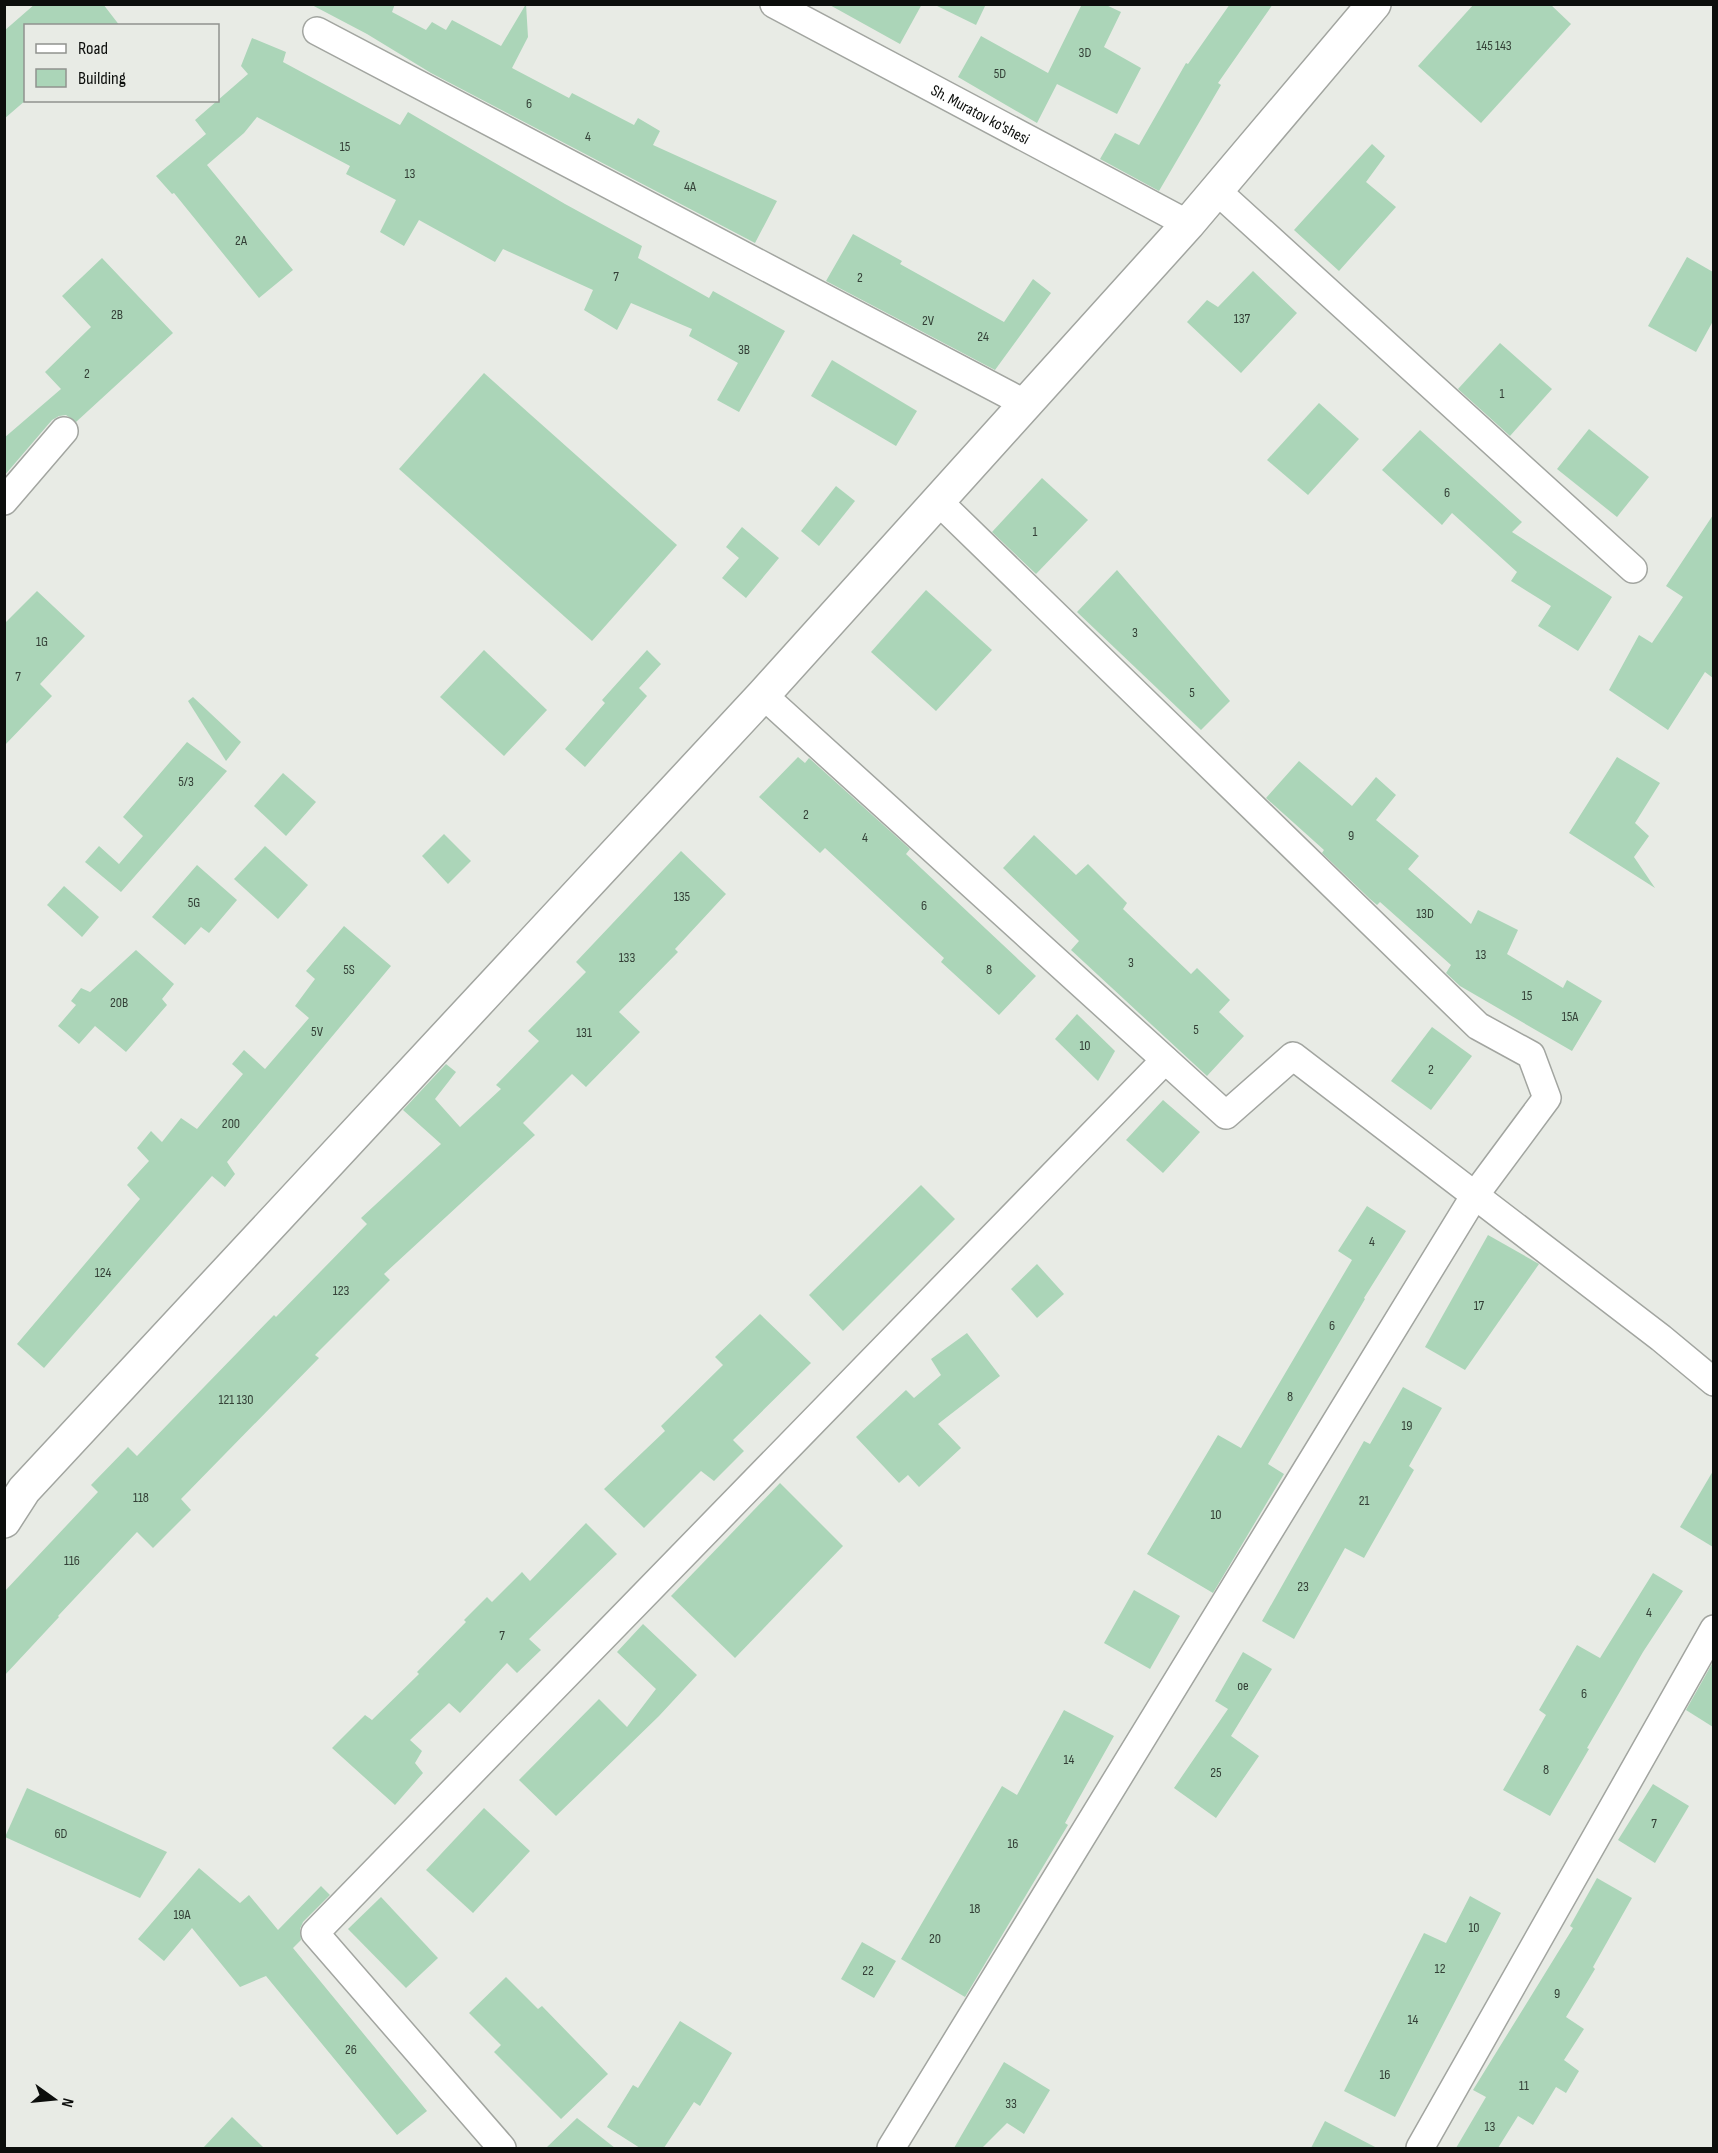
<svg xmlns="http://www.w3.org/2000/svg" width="1718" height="2153" font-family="'Sofia Sans Condensed',sans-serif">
	<rect width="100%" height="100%" fill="#e8ebe5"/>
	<g fill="#abd5b8">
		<polygon points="35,4 103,4 120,26 26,26 26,100 4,119 4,31"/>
		<polygon points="310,4 395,4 392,12 426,30 432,22 446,30 452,20 501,46 526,4 528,37 512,68 569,98 572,93 634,125 638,118 660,131 653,145 777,201 755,243 431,73 367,34"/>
		<polygon points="828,4 922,4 900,44"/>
		<polygon points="933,4 986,4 976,25"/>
		<polygon points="1082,4 1104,4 1121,12 1104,47 1141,68 1117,114 1057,84 1037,123 958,77 981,36 1048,73"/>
		<polygon points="1230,4 1273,4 1218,83 1221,85 1159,191 1100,159 1115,133 1139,145 1186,63 1188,64"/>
		<polygon points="1474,4 1550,4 1571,24 1481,123 1418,66"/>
		<polygon points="252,38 286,52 283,62 400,125 408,112 565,204 642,246 638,258 709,298 713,291 785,331 739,412 717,400 738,363 689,336 692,329 631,303 617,330 584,310 593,290 503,249 495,262 419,220 404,246 380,232 396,200 346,174 350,166 257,117 244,133 207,165 293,270 259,298 174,193 172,194 156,176 206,134 195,120 248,74 241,66"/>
		<polygon points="1372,144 1385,156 1366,182 1396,207 1339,271 1294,230"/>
		<polygon points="853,234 902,261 900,264 1004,322 1033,279 1051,293 995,370 826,281"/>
		<polygon points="1687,257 1713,272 1713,321 1696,352 1648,326"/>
		<polygon points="102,258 173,333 76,422 66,415 59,416 52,420 4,476 4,438 61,389 45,372 91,327 62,296"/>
		<polygon points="1253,271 1297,313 1241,373 1187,322 1207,300 1218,307"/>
		<polygon points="1500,343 1552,389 1510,436 1458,389"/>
		<polygon points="832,360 917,411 896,446 811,396"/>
		<polygon points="484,373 677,545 592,641 399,469"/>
		<polygon points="1319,403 1359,439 1308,495 1267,460"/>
		<polygon points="1589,429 1649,477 1617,517 1557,469"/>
		<polygon points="1420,430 1522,522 1512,532 1612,597 1578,651 1538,626 1551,606 1511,581 1517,572 1452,513 1442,525 1382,470"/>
		<polygon points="1042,478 1088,520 1036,574 992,532"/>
		<polygon points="836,486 855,501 819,546 801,531"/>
		<polygon points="1713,515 1713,678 1705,672 1668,730 1609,690 1639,635 1652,643 1683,597 1666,586"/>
		<polygon points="742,527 779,558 746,598 722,578 739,558 726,547"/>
		<polygon points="1117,570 1230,701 1201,730 1077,612"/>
		<polygon points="926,590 992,650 936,711 871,652"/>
		<polygon points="37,591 85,636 40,684 52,696 4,746 4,624"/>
		<polygon points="484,650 547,710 504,756 440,697"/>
		<polygon points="647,650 661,664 639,688 647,696 585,767 565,749 605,703 602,700"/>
		<polygon points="193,697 241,742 226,761 188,701"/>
		<polygon points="187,742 227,771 121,892 85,862 99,846 119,864 143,836 123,817"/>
		<polygon points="798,757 805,763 809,758 910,849 906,854 1036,976 999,1015 941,962 944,958 825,848 820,853 759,797"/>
		<polygon points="1617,757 1660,783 1635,823 1649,836 1634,857 1655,888 1569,833"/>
		<polygon points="1299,761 1352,806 1376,777 1396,795 1376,820 1419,856 1408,869 1471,924 1478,910 1518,930 1507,954 1563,988 1567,980 1602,1001 1572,1051 1460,986 1446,973 1451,965 1380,902 1377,905 1370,899 1322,853 1324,850 1266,798"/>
		<polygon points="283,773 316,802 286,836 254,806"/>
		<polygon points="444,834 471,861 448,884 422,856"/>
		<polygon points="1034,835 1076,875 1088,864 1127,903 1123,909 1191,974 1197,968 1230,1000 1219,1012 1244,1036 1207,1076 1071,950 1079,941 1003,868"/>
		<polygon points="265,846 308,885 278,919 234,879"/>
		<polygon points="681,851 726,894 675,949 678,952 619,1012 640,1032 586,1087 572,1074 523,1123 535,1135 384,1274 390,1280 315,1355 319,1358 181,1499 191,1510 153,1548 137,1532 58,1616 59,1617 4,1676 4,1592 98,1492 91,1485 128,1447 137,1456 274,1315 276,1317 367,1224 361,1218 441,1144 403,1110 446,1064 456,1072 435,1099 460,1127 501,1089 496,1085 539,1041 528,1031 586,972 576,962"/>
		<polygon points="197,865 237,900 209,933 201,927 185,945 152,917"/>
		<polygon points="64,886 99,917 82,937 47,905"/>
		<polygon points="344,926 391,966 227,1162 235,1174 225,1187 212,1176 44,1368 17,1344 140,1199 127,1185 149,1161 137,1148 151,1131 162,1142 181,1118 197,1129 243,1074 232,1064 244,1050 265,1069 309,1018 295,1006 315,979 306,971"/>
		<polygon points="136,950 174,984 162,999 167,1005 126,1052 95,1026 79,1044 58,1026 76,1005 71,1001 81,988 90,992"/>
		<polygon points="1077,1014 1115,1051 1098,1081 1055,1039"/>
		<polygon points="1432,1027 1472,1056 1431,1110 1391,1081"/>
		<polygon points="1163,1100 1200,1132 1163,1173 1126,1140"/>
		<polygon points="921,1185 955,1219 843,1331 809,1295"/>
		<polygon points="1367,1206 1406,1231 1364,1298 1365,1299 1268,1464 1284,1474 1213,1593 1147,1554 1218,1435 1241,1448 1352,1260 1338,1251"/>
		<polygon points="1488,1235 1539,1264 1465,1370 1425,1347"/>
		<polygon points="1037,1264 1064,1294 1037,1318 1011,1289"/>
		<polygon points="760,1314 811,1363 733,1440 744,1451 714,1481 701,1471 644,1528 604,1489 665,1431 661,1426 723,1365 715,1357"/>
		<polygon points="967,1333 1000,1376 938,1424 961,1448 919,1487 908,1475 899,1483 856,1437 906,1390 914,1398 941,1375 931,1359"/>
		<polygon points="1403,1387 1442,1408 1409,1466 1414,1470 1364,1558 1345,1548 1294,1639 1262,1621 1364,1441 1370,1444"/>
		<polygon points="1713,1471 1713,1547 1680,1527"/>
		<polygon points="780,1483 843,1546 735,1658 671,1596"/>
		<polygon points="586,1523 617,1554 529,1639 541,1650 517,1673 507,1663 460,1713 449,1703 410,1740 422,1751 415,1763 423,1773 395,1805 332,1748 365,1715 372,1720 419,1674 417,1672 466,1622 464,1620 487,1597 492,1602 522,1572 530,1581"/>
		<polygon points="1653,1573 1683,1591 1643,1652 1587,1748 1589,1749 1550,1816 1503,1790 1546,1715 1539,1710 1577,1645 1600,1658"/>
		<polygon points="1134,1590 1180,1616 1150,1669 1104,1643"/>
		<polygon points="643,1624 697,1675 659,1716 556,1816 519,1780 599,1699 627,1727 656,1689 617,1652"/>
		<polygon points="1243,1652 1272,1669 1231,1736 1259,1756 1216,1818 1174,1788 1228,1709 1215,1701"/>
		<polygon points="1713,1662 1713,1727 1686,1710"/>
		<polygon points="1064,1710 1114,1736 1065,1823 1068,1825 965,1997 901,1959 1002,1786 1017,1795"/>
		<polygon points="1653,1784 1689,1806 1655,1863 1618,1840"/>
		<polygon points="27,1788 167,1852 140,1898 5,1837"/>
		<polygon points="484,1808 530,1851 473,1913 426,1870"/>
		<polygon points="199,1868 240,1903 249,1895 278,1930 321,1886 330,1895 303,1922 300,1929 301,1940 293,1948 427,2111 397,2135 266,1976 240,1987 192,1928 164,1961 138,1939"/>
		<polygon points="1597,1878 1632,1898 1593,1967 1595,1969 1566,2017 1584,2029 1564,2060 1579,2071 1566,2093 1556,2087 1533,2125 1518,2116 1498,2148 1456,2148 1486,2097 1473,2090 1573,1928 1570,1926"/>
		<polygon points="1470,1896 1501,1913 1395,2117 1344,2091 1424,1933 1446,1943"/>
		<polygon points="381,1897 438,1958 406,1988 348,1929"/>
		<polygon points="862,1942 896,1961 874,1998 841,1979"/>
		<polygon points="506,1977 538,2009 542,2006 608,2074 561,2119 494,2052 501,2045 469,2013"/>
		<polygon points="680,2021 732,2053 700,2106 694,2102 664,2148 640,2148 607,2127 633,2085 638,2088"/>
		<polygon points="1004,2062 1050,2090 1024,2134 1007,2123 982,2148 954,2148"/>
		<polygon points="232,2117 264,2148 203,2148"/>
		<polygon points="577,2118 615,2148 546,2148"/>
		<polygon points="1325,2121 1377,2148 1311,2148"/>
	</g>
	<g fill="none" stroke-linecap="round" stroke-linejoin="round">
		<g stroke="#a2a5a0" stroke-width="30">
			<g id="street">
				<path id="s1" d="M774 4 1188 224"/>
				<polyline points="317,31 1026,404"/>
				<polyline points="1216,190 1633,569"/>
				<polyline points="4,501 64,431"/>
				<polyline points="763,695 1226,1115 1293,1056 1661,1338 1714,1382"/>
				<polyline points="502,2148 315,1933 1165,1060"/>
				<polyline points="891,2148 1475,1195 1547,1098 1531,1055 1478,1026 938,501"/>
				<polyline points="1420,2148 1714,1629"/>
			</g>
		</g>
		<g stroke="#a2a5a0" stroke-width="36">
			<polyline id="secondary" points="4,1521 24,1490 763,695 1188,224 1374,4"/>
		</g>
		<use href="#street" stroke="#fff" stroke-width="27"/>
		<use href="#secondary" stroke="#fff" stroke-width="33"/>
	</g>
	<g text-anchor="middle" stroke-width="4.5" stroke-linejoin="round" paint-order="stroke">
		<g font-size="14" fill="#344037">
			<text x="1494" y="50">145 143</text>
			<text x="1085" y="57">3D</text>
			<text x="1000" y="78">5D</text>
			<text x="529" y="108">6</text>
			<text x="588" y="141">4</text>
			<text x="345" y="151">15</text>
			<text x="410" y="178">13</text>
			<text x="690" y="191">4A</text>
			<text x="241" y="245">2A</text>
			<text x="616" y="281">7</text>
			<text x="860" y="282">2</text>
			<text x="117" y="319">2B</text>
			<text x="1242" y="323">137</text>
			<text x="928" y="325">2V</text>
			<text x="983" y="341">24</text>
			<text x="744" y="354">3B</text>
			<text x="87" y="378">2</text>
			<text x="1502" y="398">1</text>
			<text x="1447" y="497">6</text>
			<text x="1035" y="536">1</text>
			<text x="1135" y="637">3</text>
			<text x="42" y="646">1G</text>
			<text x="18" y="681">7</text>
			<text x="1192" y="697">5</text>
			<text x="186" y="786">5/3</text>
			<text x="806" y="819">2</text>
			<text x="1351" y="840">9</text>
			<text x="865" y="842">4</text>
			<text x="682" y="901">135</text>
			<text x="194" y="907">5G</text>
			<text x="924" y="910">6</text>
			<text x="1425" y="918">13D</text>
			<text x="1481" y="959">13</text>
			<text x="627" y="962">133</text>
			<text x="1131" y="967">3</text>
			<text x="349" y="974">5S</text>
			<text x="989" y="974">8</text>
			<text x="1527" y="1000">15</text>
			<text x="119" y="1007">20B</text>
			<text x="1570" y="1021">15A</text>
			<text x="1196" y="1034">5</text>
			<text x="317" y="1036">5V</text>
			<text x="584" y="1037">131</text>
			<text x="1085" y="1050">10</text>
			<text x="1431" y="1074">2</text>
			<text x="231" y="1128">200</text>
			<text x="1372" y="1246">4</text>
			<text x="103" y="1277">124</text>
			<text x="341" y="1295">123</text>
			<text x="1479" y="1310">17</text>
			<text x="1332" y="1330">6</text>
			<text x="1290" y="1401">8</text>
			<text x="236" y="1404">121 130</text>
			<text x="1407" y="1430">19</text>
			<text x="141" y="1502">118</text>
			<text x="1364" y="1505">21</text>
			<text x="1216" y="1519">10</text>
			<text x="72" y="1565">116</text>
			<text x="1303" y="1591">23</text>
			<text x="1649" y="1617">4</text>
			<text x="502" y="1640">7</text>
			<text x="1243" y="1690">oe</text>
			<text x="1584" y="1698">6</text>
			<text x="1069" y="1764">14</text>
			<text x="1546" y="1774">8</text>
			<text x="1216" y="1777">25</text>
			<text x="1654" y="1828">7</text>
			<text x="61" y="1838">6D</text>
			<text x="1013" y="1848">16</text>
			<text x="975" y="1913">18</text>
			<text x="182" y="1919">19A</text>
			<text x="1474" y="1932">10</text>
			<text x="935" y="1943">20</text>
			<text x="1440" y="1973">12</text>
			<text x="868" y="1975">22</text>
			<text x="1557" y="1998">9</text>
			<text x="1413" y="2024">14</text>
			<text x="351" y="2054">26</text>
			<text x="1385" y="2079">16</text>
			<text x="1524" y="2090">11</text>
			<text x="1011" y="2108">33</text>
			<text x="1490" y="2131">13</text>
		</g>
		<g font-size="16" fill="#0c0e0c" stroke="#e8ebe5">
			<text dy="6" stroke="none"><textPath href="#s1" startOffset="234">Sh. Muratov ko'shesi</textPath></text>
		</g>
	</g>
	<rect width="1718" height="2153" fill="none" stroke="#0c0e0c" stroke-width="12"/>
	<rect x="24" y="24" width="195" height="78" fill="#e8ebe5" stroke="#90938e" stroke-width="1.5"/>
	<rect x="36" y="44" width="30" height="9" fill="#ffffff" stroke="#90938e" stroke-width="1.5"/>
	<text x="78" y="54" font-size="18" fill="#0c0e0c">Road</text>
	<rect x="36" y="69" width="30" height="18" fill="#abd5b8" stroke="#90938e" stroke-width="1.5"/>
	<text x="78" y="84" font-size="18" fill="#0c0e0c">Building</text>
	<g transform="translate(54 2099) rotate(105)" stroke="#e8ebe5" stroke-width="4.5" paint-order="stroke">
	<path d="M0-4.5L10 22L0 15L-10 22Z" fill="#0c0e0c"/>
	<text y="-9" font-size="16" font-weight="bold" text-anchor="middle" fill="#0c0e0c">N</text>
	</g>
</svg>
